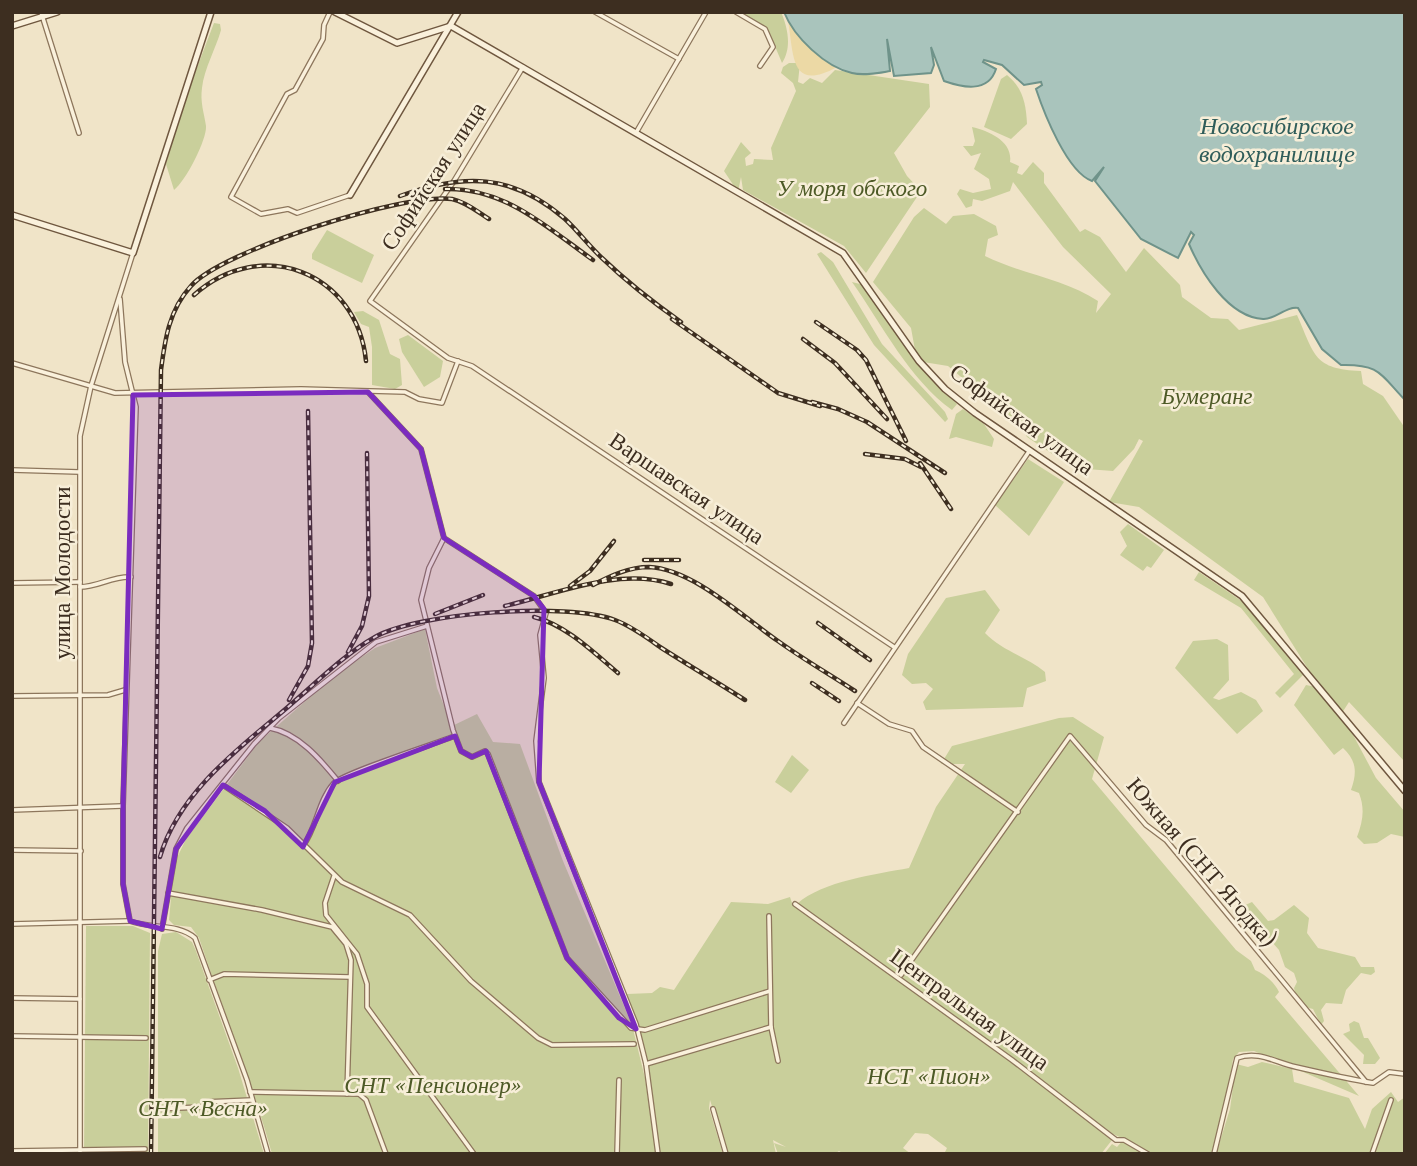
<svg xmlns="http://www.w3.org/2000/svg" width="1417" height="1166" font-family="'Libre Baskerville',serif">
	<rect width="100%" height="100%" fill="#f0e4c8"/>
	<g fill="#c9cf9b">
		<path d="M741 12H781C788 28 792 48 782 63L769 32Z"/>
		<path d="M214 23 220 24 221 30C216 48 204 69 202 88 200 102 204 113 206 126 207 140 185 182 174 190L166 164 182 107Z"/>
		<polygon points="789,63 800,63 798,82 803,84 810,78 822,83 835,70 929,84 930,107 894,153 907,176 921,191 866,273 844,246 743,190 741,177 738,192 724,171 741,142 751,153 745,158 746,166 753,164 754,159 773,160 771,148 796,91 793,83 781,73 783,67"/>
		<path d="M1007 75C1023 88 1026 104 1027 124L1011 139 984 127 1001 79Z"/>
		<path d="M972 127C990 131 1013 142 1010 162L1019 166 1017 173 1022 175 1033 162 1044 173V183L1080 232 1085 229 1100 237 1126 272 1144 248 1180 285 1182 297 1211 318 1228 319 1239 330 1297 315C1315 356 1314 369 1361 371L1363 384 1383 396 1405 428V762L1349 702 1340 716 1351 731 1376 778 1405 812V837L1391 834 1377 843 1364 844 1357 837C1363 821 1365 809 1359 793L1351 790C1357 773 1357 761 1343 748L1334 755 1294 705 1306 685 1316 687 1325 696 1263 597 1139 507 1109 502 1143 441 1139 439 1134 449 1113 471 1073 468 1027 437 1021 427 948 366 917 361 911 328 873 282 914 217 924 208 946 224 953 216 974 214 996 226 998 235 988 239 985 256C1021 274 1065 279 1098 301L1096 313 1111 294 1063 247 1013 182 1010 191 982 201 973 199 972 206 966 208 957 194 960 189 973 193 991 189 989 179 974 169 981 153 971 156 963 146H973L975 141Z"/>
		<polygon points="327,230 374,255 362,283 312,259 312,254"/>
		<polygon points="821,252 833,262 882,344 945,412 948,419 945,422 874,345 817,254"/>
		<path d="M852 282 864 285 912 356 957 404 952 410C909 379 883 326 852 282Z"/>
		<polygon points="363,311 379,320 390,354 400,359 402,385 395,389 372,385 372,347 369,327 361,324 354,312"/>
		<polygon points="408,335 443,361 440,377 424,387 402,352 399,339"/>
		<polygon points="963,409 984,424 994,439 992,447 956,437 949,439 956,414"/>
		<polygon points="1028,459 1064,482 1029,536 995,505"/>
		<polygon points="1128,524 1164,550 1151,568 1147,566 1143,571 1120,555 1127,546 1120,532"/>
		<polygon points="1199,572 1243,602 1304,674 1280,698 1275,693 1294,674 1241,608 1194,580"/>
		<path d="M985 590 1000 610 985 633C1002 651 1026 656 1045 672L1046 681 1027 688 1023 707 926 710 923 702 933 689 926 683 912 684 902 675 908 654 946 598Z"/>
		<path d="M425 629 437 688 452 726 477 714 493 742 520 744 563 861 632 1025 645 1078 656 1154H272C252 1081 223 1010 199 938L191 927 174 925 169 920 174 864 186 839 259 742 335 675 375 648Z"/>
		<polygon points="1217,639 1228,645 1229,680 1213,698 1219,700 1241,692 1256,700 1263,711 1237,734 1175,668 1193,641"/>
		<path d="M1073 717 1104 737 1092 779 1236 950 1251 961 1255 970C1265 974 1274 982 1279 992L1275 997 1359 1096 1254 1051 1239 1052 1233 1059 1225 1111 1211 1154H1104L1112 1144 1117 1147 1124 1139 1113 1134 797 904C822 881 877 874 909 868L936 807 965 764H941L952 746 1059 718Z"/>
		<polygon points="792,755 809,770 791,793 775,782"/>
		<polygon points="790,897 792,903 1094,1122 1112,1140 1101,1154 944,1154 947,1148 928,1134 915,1133 903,1148 911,1154 844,1154 839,1151 834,1154 778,1154 774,1143 786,1147 773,1140 776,1154 727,1154 710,1100 709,1108 723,1154 659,1154 647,1058 627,994 652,993 660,987 674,990 731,902 768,904"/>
		<path d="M1252 902 1268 921 1274 920 1294 905 1309 918 1307 933 1318 948 1355 957 1361 967H1374L1375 972 1371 975 1361 973 1346 990 1342 1004 1326 1003 1321 1010 1324 1021 1321 1025 1313 1009C1302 1007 1296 999 1294 988L1297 982 1294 973 1285 967 1279 950 1241 907Z"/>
		<polygon points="86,926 133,926 150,933 148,1154 84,1154"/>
		<polygon points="176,932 192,942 196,951 238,1068 264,1154 158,1154 158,951 162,934"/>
		<polygon points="1354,1021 1359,1023 1364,1038 1368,1038 1380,1058 1375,1064 1363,1064 1364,1055 1343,1034 1350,1031 1349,1024"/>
		<polygon points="1262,1062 1292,1069 1294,1082 1349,1098 1365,1129 1372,1109 1391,1092 1398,1102 1405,1097 1405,1154 1216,1154 1230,1109 1236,1064 1248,1067"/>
	</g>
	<path fill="#ecd9a5" d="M788 21 817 54 837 67C790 93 794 55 788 21Z"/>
	<path fill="#a9c4bc" stroke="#6f938a" stroke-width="2" d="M784 12H1405V400C1380 374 1380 364 1341 365L1322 349 1298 308C1286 306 1275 320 1263 319 1228 317 1201 272 1189 244L1194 235 1191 232 1178 258 1141 239 1095 181 1104 167 1092 181C1067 172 1044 113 1036 89L1042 85 1041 82 1024 85 1002 65 984 60 983 62 996 69C988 94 961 87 944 81L931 47 934 65 931 73 894 76 887 39 890 71C878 73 864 76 852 73 825 67 794 37 784 12Z"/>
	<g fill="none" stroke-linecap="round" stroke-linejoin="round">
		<g stroke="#8d765c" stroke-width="6">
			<g id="street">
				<polyline points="41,12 79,133"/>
				<polyline points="330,12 324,25 323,39 295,90 287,94 231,197 261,214 288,209 297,213 350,195"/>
				<polyline points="595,12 679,59"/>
				<polyline points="736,12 765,29 773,47 760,66"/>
				<polyline points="523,67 454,181 370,301 448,358 472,366 894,647"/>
				<polyline points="637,131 706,12"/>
				<path d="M120 299 125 362 136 407 123 806V884L130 921C151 929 178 923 195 938L247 1080 268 1154"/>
				<polyline points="12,363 115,393 301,389 405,392 419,399 442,403 458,361"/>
				<polyline points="368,392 421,449 444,538 429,568 421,600 453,730 461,751 472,757 485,751 488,754 567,958 631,1028 645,1030 770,991"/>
				<polyline points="12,470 79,472"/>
				<polyline points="444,538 534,596 546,613 540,635 544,678 536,741 539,782 636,1024 646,1064 658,1154"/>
				<polyline points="12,583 80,582"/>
				<path d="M80 587C98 587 112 576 131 577"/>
				<polyline points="12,696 108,695 125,690"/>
				<polyline points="857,703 889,724 912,731 923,747 1018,812"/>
				<polyline points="844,723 1030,450"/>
				<path d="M270 728C298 733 320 759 338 781"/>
				<polyline points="223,785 287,828 342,882 410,915 471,981 538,1038 552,1045 634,1044"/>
				<polyline points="12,810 122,806"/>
				<path d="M303 846C317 827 318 801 334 783 344 773 434 744 455 736"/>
				<polyline points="12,850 81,851"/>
				<polyline points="334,876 325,903 326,915 357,954 367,984 367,1007 474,1154"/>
				<polyline points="168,893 262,910 332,927 346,944 351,960 347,1094"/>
				<polyline points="795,904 1012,1060 1116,1140 1124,1140 1148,1154"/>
				<polyline points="769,916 771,1027 778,1061"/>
				<polyline points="12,924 129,921"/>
				<polyline points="162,929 176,849 187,828 254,744 279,718 376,642 427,626"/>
				<polyline points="901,975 1070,736 1146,825 1166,840 1366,1082"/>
				<polyline points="209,980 224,974 350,977"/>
				<polyline points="12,998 80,999"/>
				<polyline points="12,1036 146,1038"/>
				<polyline points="646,1064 771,1027"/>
				<polyline points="250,1092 359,1094 366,1100 386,1154"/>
				<polyline points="155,1109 202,1107 205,1102 252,1100"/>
				<polyline points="713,1109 726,1154"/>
				<polyline points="12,1151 145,1149"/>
				<polyline points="80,1154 80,436 91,386 133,253"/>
				<polyline points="617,1154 619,1080"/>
				<path d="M1214 1154 1237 1058C1259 1050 1276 1063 1296 1067 1322 1073 1348 1079 1373 1083L1389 1072 1405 1074"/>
				<polyline points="1372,1154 1391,1100"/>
			</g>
		</g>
		<g stroke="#6f573f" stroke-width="8">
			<g id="secondary">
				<polyline points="335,12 397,43 451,26 843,253 919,361 945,389 975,413 1242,596 1405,791"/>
				<polyline points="12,26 57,12"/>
				<polyline points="350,195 458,12"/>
				<polyline points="12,215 133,253 211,12"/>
			</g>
		</g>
		<use href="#street" stroke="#faf1dc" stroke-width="3.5"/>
		<use href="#secondary" stroke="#faf1dc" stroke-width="5"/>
		<g stroke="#3d2e20" stroke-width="4.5">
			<g id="rail">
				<path d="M445 189C504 187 548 228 593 260"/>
				<path d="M400 196C463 173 512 173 565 219 578 231 589 246 602 258 626 281 654 303 681 322"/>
				<path d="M194 295C261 235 357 272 366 361"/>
				<polyline points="672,319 778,393 820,406"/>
				<polyline points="816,322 857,350 866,360 906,441"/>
				<polyline points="803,339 835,363 887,419"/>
				<polyline points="812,402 838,409 867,422 945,473"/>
				<polyline points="865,454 905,459 921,467"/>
				<polyline points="920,463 951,509"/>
				<polyline points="644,560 679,560"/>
				<path d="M593 585C610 576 629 567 649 567 693 569 743 617 778 641 803 659 829 674 855 691"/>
				<polyline points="570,586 590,571 614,541"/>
				<path d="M505 606C556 594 619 567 671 584"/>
				<polyline points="435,614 483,595"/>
				<path d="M534 617C566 625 593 652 618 673"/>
				<polyline points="818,623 870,660"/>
				<polyline points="348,652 362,626 369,596 367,453"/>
				<polyline points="812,683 839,701"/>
				<polyline points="289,700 308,666 312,643 308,411"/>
				<path d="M160 857C177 798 230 755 276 717 307 692 341 656 375 637 419 612 568 602 615 620 631 626 646 637 660 647 688 665 717 682 745 700"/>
				<path d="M151 1154 161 370C165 339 169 310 191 286 221 251 405 192 452 199 466 202 478 212 489 219"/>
			</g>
		</g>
		<use href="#rail" stroke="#f7eed8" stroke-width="2" stroke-dasharray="5" stroke-linecap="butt"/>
	</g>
	<path fill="#7b2cbf" fill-opacity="0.2" stroke="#7b2cbf" stroke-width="5" stroke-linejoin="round" d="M368 392 421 449 444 538 534 596 544 609 539 782 636 1029 619 1018 567 958 486 751 472 757 461 751 455 736 335 782 303 847 265 811 223 785 176 849 162 929 130 921 123 884V806L133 395Z"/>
	<g text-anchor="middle" stroke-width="5" stroke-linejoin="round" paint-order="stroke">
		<g font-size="23" fill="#3d2e20" stroke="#f7eed8">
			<text transform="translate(433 176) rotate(-57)" y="8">Софийская улица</text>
			<text transform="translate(1022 419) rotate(36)" y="8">Софийская улица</text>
			<text transform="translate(687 488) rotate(34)" y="8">Варшавская улица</text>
			<text transform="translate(62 573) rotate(-90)" y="8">улица Молодости</text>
			<text transform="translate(1202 862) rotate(49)" y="8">Южная (СНТ Ягодка)</text>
			<text transform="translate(970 1009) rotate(36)" y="8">Центральная улица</text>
		</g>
		<g font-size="23" font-style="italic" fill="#4d5a26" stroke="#f7eed8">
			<text x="852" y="196">У моря обского</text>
			<text x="1207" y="404">Бумеранг</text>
			<text x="929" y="1084">НСТ «Пион»</text>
			<text x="433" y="1093">СНТ «Пенсионер»</text>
			<text x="203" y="1116">СНТ «Весна»</text>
		</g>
		<g font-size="24" font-style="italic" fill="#2f5d5a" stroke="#f7eed8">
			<text x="1277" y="134">Новосибирское<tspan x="1277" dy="28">водохранилище</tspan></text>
		</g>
	</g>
	<rect width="1417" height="1166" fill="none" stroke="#3d2e20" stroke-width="28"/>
</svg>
